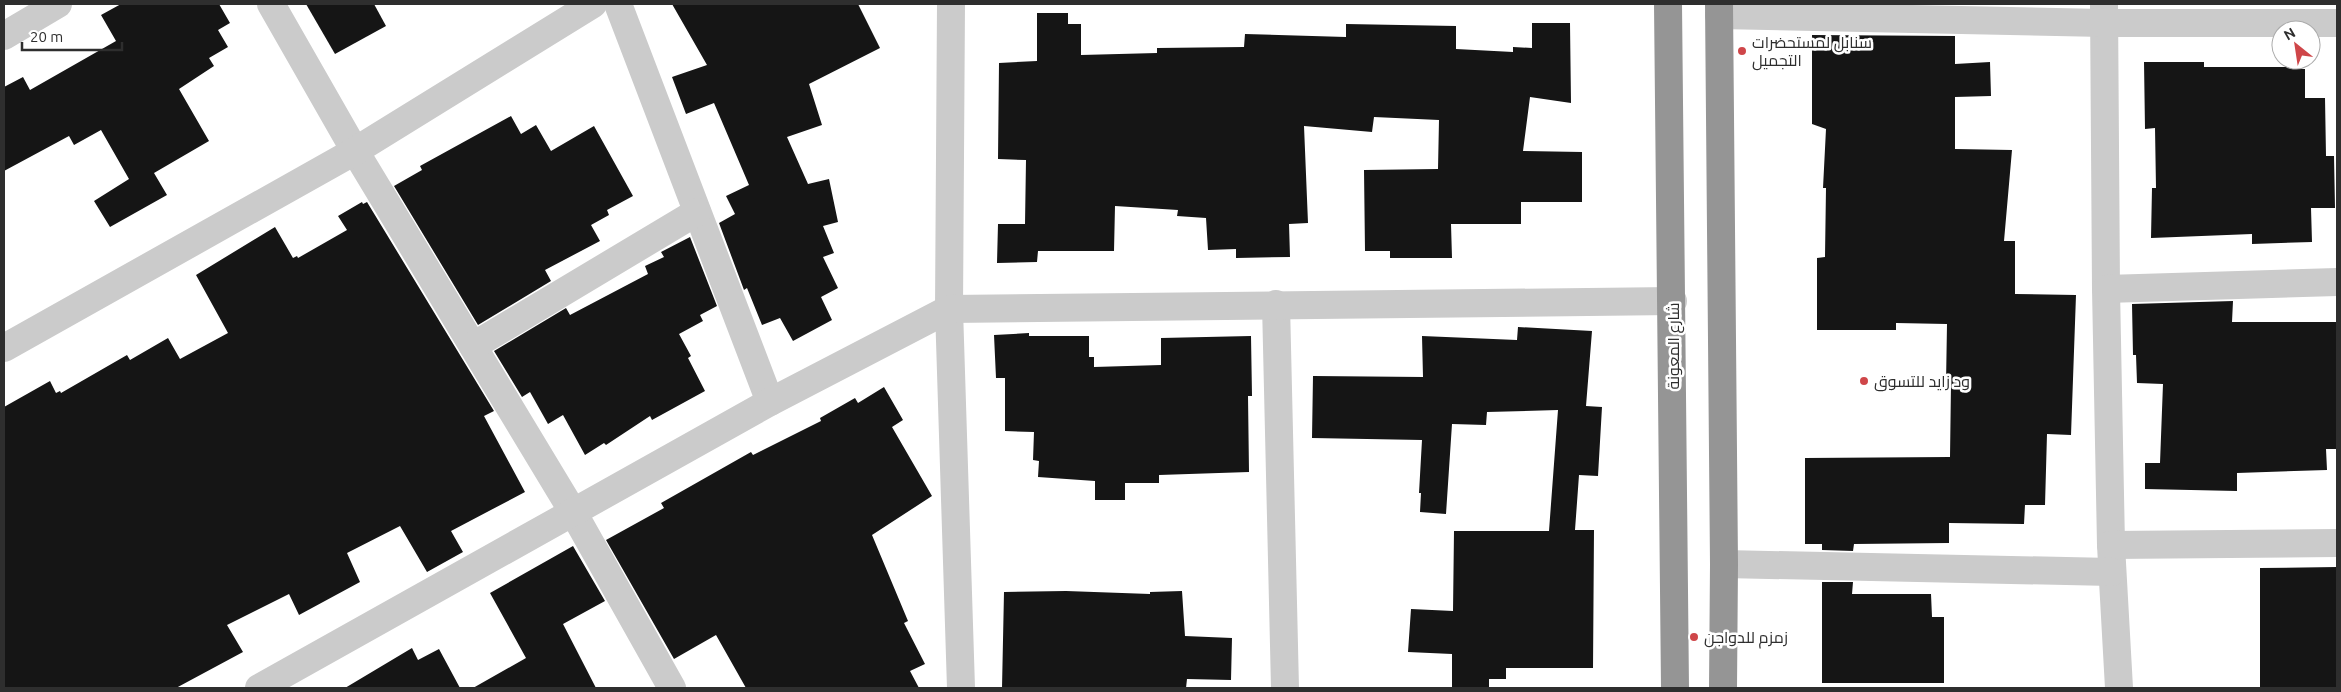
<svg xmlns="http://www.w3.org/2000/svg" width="2341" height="692" font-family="Ubuntu,Cairo,sans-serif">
	<rect width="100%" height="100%" fill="#fff"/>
	<g fill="#151515">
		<polygon points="121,4 219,4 230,23 218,30 228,47 209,58 214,66 179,89 209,141 154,173 167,195 110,227 94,201 129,179 101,130 74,145 69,136 4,171 4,87 23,77 30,90 116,41 101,15"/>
		<polygon points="306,4 374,4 386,26 335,54"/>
		<polygon points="672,4 858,4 880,48 809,84 822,125 787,137 808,184 829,179 838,222 823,226 834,253 823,257 838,288 821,297 832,320 793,341 780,318 762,325 747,288 744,290 719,223 735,214 726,196 749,185 714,103 686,114 672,77 707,65"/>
		<polygon points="1037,13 1068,13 1068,24 1081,24 1081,55 1157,53 1157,48 1244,47 1245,34 1346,37 1346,24 1456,26 1456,49 1513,52 1513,47 1532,48 1532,23 1570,23 1571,103 1530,97 1523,151 1582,152 1582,202 1521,202 1521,224 1451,224 1452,258 1390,258 1390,251 1365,251 1364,170 1438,169 1439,120 1374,117 1372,132 1304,126 1308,223 1289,224 1290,257 1236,258 1236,249 1208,250 1206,218 1177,216 1178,210 1115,206 1114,251 1038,251 1037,262 997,263 998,224 1025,224 1026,160 998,159 999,63 1037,61"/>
		<polygon points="1812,35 1955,36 1955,64 1990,62 1991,96 1955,97 1955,149 2012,150 2004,241 2015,241 2015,294 2076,295 2071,435 2047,434 2045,505 2025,505 2024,524 1949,523 1949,543 1854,544 1853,551 1822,550 1822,544 1805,544 1805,458 1950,457 1951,384 1946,384 1947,324 1896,323 1896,330 1817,330 1817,258 1825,257 1826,188 1823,188 1826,129 1812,124"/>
		<polygon points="2144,62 2204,62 2204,67 2292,67 2292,69 2305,69 2305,98 2325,98 2326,156 2334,156 2335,208 2311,208 2312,242 2252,244 2252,234 2151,238 2152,188 2156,188 2155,128 2145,129"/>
		<polygon points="511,116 521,134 536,125 551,151 594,126 633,196 607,210 609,215 591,225 600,241 545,270 551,281 478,325 394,186 422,170 420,166"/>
		<polygon points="362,202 363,204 367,202 494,411 484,416 525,492 451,531 463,552 427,572 400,526 347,553 360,582 299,615 289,594 227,625 243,652 176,688 4,688 4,407 50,381 56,393 60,391 61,393 127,355 130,360 168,338 180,359 228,333 196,275 275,227 293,258 297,256 298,258 347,230 338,216"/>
		<polygon points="690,237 717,306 700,315 703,321 679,334 691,356 688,358 705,391 652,420 650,416 606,445 604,443 585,455 563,415 548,424 530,392 522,397 494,351 566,308 570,315 648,274 645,266 664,257 661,252"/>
		<polygon points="2233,301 2232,322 2337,322 2337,449 2326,449 2327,470 2237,473 2237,491 2145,489 2145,463 2160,463 2163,384 2137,383 2136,355 2133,355 2132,304"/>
		<polygon points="1518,327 1592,331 1586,406 1602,407 1598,476 1579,475 1575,530 1594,530 1593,668 1506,668 1506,679 1489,679 1489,688 1452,688 1452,654 1408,652 1411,609 1453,611 1454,531 1549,531 1558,410 1487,412 1486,425 1452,424 1446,514 1420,512 1421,493 1419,493 1422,440 1312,438 1313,376 1423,377 1422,336 1517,340"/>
		<polygon points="1029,333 1029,336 1089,336 1089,357 1094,357 1094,367 1161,365 1161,338 1251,336 1252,396 1248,396 1249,472 1159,475 1159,483 1125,483 1125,500 1095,500 1095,481 1038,477 1039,461 1033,460 1034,432 1005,431 1005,378 996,378 994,335"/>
		<polygon points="884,387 903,420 892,427 932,496 872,535 908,621 904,623 925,664 910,671 919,688 746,688 716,635 674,659 606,540 664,508 661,503 751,452 753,455 821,421 820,418 855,398 858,403"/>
		<polygon points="573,546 605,601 563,624 596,688 473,688 526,658 490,593"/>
		<polygon points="2337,567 2337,688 2260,688 2260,568"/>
		<polygon points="1822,582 1853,582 1852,594 1931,594 1932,617 1944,617 1944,683 1822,683"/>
		<polygon points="1066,591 1150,594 1150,592 1182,591 1185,636 1232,638 1231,680 1187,679 1186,688 1002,688 1004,592"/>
		<polygon points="412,648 418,660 439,649 460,688 345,688"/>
	</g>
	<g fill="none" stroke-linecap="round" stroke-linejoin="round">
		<g stroke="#cbcbcb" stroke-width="28">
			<polyline points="271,4 355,151 573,512 672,688"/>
			<polyline points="618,4 770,402"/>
			<polyline points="951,4 949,309 961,688"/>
			<polyline points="2104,4 2106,289 2111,545 2119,688"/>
			<polyline points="1719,15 2104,23 2337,23"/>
			<polyline points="4,36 58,4"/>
			<polyline points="2106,289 2337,282"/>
			<polyline points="1276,304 1285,688"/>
			<polyline points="473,346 697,212"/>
			<polyline points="4,348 355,151 593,4"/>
			<polyline points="2111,545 2337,543"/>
			<polyline points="1724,564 2112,572"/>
			<polyline points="259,688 770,402 949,309 1673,301"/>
		</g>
		<g stroke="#959595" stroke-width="28">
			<polyline points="1668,4 1675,688"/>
			<polyline points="1719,4 1724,564 1723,688"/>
		</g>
	</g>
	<g fill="#cf4649" stroke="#fff" stroke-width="2">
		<circle cx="1742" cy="51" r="5"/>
		<circle cx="1864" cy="381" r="5"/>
		<circle cx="1694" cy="637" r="5"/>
	</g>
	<g text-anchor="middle" stroke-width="5" stroke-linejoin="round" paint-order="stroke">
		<g font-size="16" fill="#2e2e2e" stroke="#fff" text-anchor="start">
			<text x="1752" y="48">سنابل لمستحضرات<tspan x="1752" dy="18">التجميل</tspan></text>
			<text x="1874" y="387">ود زايد للتسوق</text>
			<text x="1704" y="643">زمزم للدواجن</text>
		</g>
		<g font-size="16" fill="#2e2e2e" stroke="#fff">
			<text transform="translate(1673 346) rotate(-90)" y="6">شارع المعونة</text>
		</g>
	</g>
	<rect width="2341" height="692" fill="none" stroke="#2e2e2e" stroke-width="10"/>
	<g transform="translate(2296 45) rotate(330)"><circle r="24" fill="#ffffff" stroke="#ababab"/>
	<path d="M0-4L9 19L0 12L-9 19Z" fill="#cf4649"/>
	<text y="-8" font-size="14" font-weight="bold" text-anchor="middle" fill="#2e2e2e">N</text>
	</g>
	<path d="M22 42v8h100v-8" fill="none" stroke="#2e2e2e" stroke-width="2.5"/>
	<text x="30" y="42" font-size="15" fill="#2e2e2e" stroke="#ffffff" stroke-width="4" paint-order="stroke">20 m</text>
</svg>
